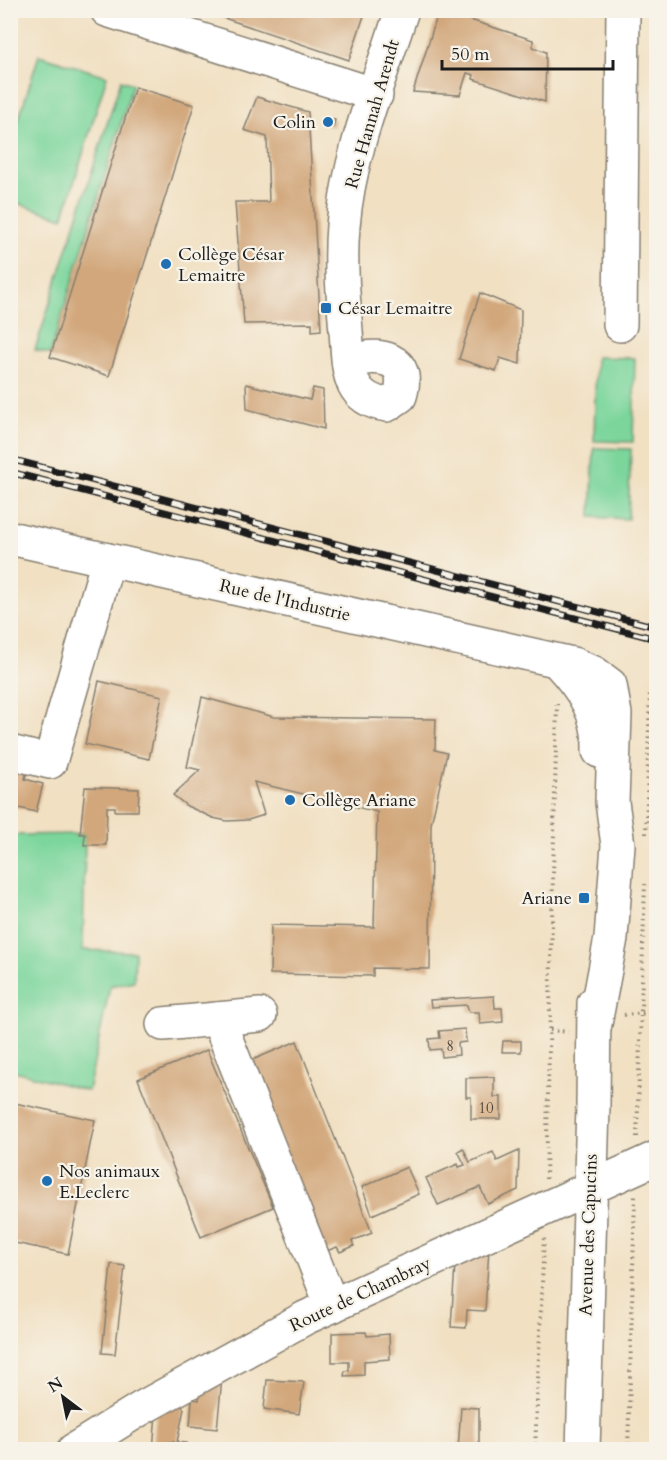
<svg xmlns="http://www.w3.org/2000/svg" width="667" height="1460" font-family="Cardo,serif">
	<rect width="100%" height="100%" fill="#f7f3e8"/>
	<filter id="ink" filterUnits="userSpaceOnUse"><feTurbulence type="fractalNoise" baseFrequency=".0167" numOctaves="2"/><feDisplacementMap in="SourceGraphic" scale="12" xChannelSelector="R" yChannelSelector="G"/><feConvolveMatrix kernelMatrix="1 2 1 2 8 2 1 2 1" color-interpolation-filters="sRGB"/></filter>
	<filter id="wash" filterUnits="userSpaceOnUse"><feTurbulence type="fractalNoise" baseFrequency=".008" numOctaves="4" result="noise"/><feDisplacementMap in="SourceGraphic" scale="24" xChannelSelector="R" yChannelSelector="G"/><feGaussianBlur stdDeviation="1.35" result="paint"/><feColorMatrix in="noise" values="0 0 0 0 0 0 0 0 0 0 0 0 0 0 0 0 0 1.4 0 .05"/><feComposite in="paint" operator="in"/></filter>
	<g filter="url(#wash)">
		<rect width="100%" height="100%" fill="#f1e0c2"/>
		<g fill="#7bd69c" stroke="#4c795c" stroke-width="1.5">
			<polygon points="39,55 107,76 63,218 11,201 11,143"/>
			<polygon points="121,80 133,84 50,354 35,350"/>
			<polygon points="596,357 635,358 633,442 594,441"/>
			<polygon points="594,448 631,449 628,519 591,517"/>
			<polygon points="85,834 83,950 135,952 134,981 110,986 88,1091 11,1070 10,835"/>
		</g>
		<g id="blocks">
			<g fill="#d2a77c">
				<polygon points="213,10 366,10 349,60 212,14"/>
				<polygon points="439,10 533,40 533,47 546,52 545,102 473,79 474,75 467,73 460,95 413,92"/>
				<polygon points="135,87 194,105 109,376 50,357"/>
				<polygon points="257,97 308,112 321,330 312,331 312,323 244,324 235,202 269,202 267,137 244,130"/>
				<polygon points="324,117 335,120 333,127 321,124"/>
				<polygon points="480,293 521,310 520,364 500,358 496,371 459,359"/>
				<polygon points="246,384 310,400 313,388 323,390 324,429 247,409"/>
				<polygon points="99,681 162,696 149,759 85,744"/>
				<polygon points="202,697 274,717 436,719 435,750 447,753 431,824 430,969 373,968 373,976 270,974 271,925 374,927 377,812 254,782 264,814 261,816 248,820 227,821 213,818 187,806 173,795 200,770 187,767"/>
				<polygon points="17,768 27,770 25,779 43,784 36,812 10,806 10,771 16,772"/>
				<polygon points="85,787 139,789 138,811 115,811 115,807 107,807 106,845 84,845 85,834 80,834"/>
				<polygon points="494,996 495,1008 502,1008 503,1022 480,1024 479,1012 469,1012 467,1005 431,1007 430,1000"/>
				<polygon points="465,1029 466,1042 458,1043 459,1055 442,1057 441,1049 430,1050 429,1039 440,1038 439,1031"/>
				<polygon points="297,1041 372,1233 352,1241 354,1246 340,1252 337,1247 324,1252 250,1061"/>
				<polygon points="503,1041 521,1041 521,1052 502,1052"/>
				<polygon points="207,1050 273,1207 201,1237 138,1079"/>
				<polygon points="494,1077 494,1097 501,1097 501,1119 471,1119 471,1097 466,1097 466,1078"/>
				<polygon points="10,1102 95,1120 68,1254 10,1242"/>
				<polygon points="463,1148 470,1162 493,1152 497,1161 519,1151 518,1190 488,1204 480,1187 438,1205 426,1178 458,1164 459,1167 465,1165 458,1151"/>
				<polygon points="407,1167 419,1194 372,1215 362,1187"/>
				<polygon points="489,1249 485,1311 467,1310 466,1328 451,1327 455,1265"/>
				<polygon points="111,1264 125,1266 115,1354 102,1353"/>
				<polygon points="366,1332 367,1336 389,1334 390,1359 364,1361 364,1375 344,1376 345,1371 349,1370 349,1362 332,1362 332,1333"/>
				<polygon points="222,1378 217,1429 190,1426 192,1399 199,1400 200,1390"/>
				<polygon points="267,1380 304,1382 299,1414 264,1409"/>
				<polygon points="179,1402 184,1409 177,1442 186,1443 181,1450 173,1450 174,1442 168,1442 168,1450 153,1450 156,1414"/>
				<polygon points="461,1407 479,1408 479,1450 458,1450"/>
			</g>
		</g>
	</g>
	<g filter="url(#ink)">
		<use href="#blocks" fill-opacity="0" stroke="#867e6f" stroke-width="1.5"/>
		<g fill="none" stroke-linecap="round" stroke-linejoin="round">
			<g stroke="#867e6f" stroke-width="36">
				<g id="minor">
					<polyline points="107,10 376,95"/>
					<polyline points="620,325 623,10"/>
					<path d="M350 362C379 352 412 357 400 396L387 405C345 399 349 366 346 331 343 296 340 261 343 226 349 152 380 80 402 10"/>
					<polyline points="10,538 573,664 594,673 610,685 615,714 612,802 618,845 611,938 595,1024"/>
					<path d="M559 663C582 688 601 715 599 751"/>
					<polyline points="10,752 50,762 108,560"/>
					<polyline points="218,1019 332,1306"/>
					<polyline points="163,1024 260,1015"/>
					<polyline points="74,1450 140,1409 305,1318 656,1158"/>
					<polyline points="583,1450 593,1106 594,1003"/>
				</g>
			</g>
			<g stroke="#867e6f" stroke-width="4" stroke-dasharray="1.5 4.5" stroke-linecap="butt">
				<polyline points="656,590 656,574"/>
				<polyline points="646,834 650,691"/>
				<polyline points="624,1015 656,1012"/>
				<polyline points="550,1030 568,1032"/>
				<polyline points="637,1137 645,884"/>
				<polyline points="546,1179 557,704"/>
				<polyline points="535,1450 544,1237"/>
				<polyline points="628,1450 635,1196"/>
			</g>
			<use href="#minor" stroke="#fff" stroke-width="33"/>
			<g stroke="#1c1c1c" stroke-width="7">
				<g id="rail">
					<polyline points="10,459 656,627"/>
					<polyline points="10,472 656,639"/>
				</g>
			</g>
			<use href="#rail" stroke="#f7f3e8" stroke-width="4.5" stroke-dasharray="14" stroke-linecap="butt"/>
		</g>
	</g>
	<g fill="#1f6fb2" stroke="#f7f3e8" stroke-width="2">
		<circle cx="328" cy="122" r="6"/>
		<circle cx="166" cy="264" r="6"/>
		<rect x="320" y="302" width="12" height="12" rx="3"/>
		<circle cx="290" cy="800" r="6"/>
		<rect x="578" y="892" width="12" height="12" rx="3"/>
		<circle cx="47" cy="1181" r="6"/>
	</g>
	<g text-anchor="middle" stroke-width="4.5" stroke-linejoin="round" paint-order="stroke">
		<g font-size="15" fill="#4a3f34">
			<text x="450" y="1051">8</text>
			<text x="486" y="1113">10</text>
		</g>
		<g font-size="18" fill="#1c1c1c" stroke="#f7f3e8">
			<text transform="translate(372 114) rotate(-74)" y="6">Rue Hannah Arendt</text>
			<text transform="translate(285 600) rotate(13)" y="6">Rue de l'Industrie</text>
			<text transform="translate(588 1235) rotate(-88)" y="6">Avenue des Capucins</text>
			<text transform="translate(360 1294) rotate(-25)" y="6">Route de Chambray</text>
		</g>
		<g font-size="18" fill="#1c1c1c" stroke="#f7f3e8" text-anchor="start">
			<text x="316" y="128" text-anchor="end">Colin</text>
			<text x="178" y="260">Collège César<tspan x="178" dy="21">Lemaitre</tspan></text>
			<text x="338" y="314">César Lemaitre</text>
			<text x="302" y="806">Collège Ariane</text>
			<text x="572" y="904" text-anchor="end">Ariane</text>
			<text x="59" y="1177">Nos animaux<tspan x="59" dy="21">E.Leclerc</tspan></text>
		</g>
	</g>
	<rect width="667" height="1460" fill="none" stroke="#f7f3e8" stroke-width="36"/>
	<g transform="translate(63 1397) rotate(328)" stroke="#f7f3e8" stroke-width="4.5" paint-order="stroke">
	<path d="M0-4.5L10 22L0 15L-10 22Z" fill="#1c1c1c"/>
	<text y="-9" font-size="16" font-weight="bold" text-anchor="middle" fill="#1c1c1c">N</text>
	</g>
	<path d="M442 60v9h171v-9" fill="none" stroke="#1c1c1c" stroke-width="3"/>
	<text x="451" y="60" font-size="18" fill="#1c1c1c" stroke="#f7f3e8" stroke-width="4.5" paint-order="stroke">50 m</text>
</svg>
